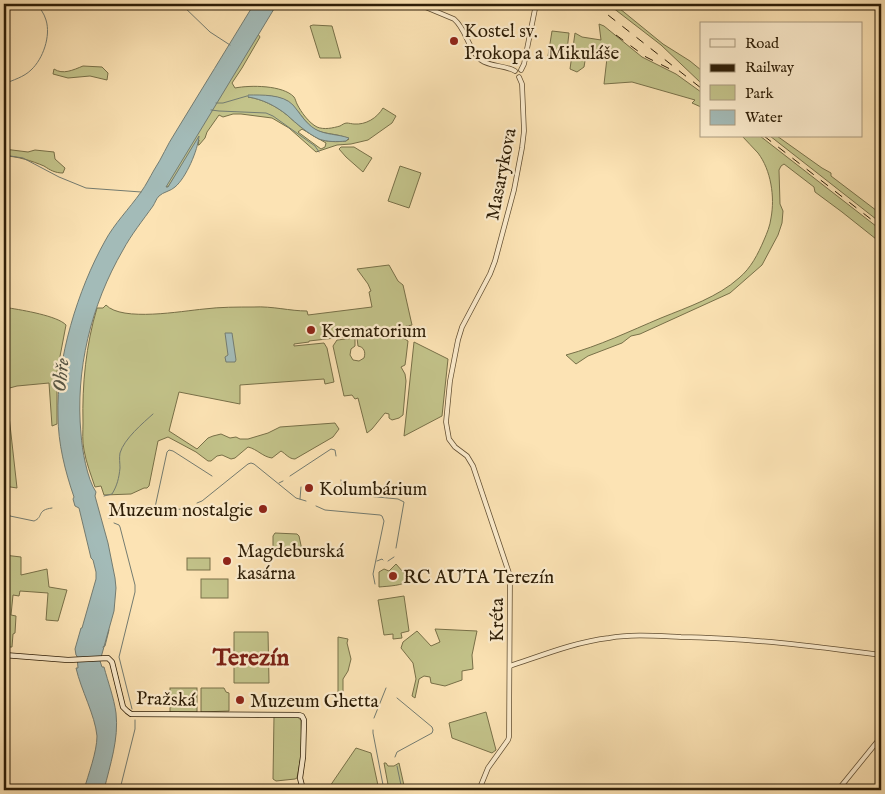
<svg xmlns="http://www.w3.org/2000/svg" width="885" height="794" font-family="'IM FELL English',serif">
	<rect width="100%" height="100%" fill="#fce3b4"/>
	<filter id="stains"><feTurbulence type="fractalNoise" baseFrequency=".004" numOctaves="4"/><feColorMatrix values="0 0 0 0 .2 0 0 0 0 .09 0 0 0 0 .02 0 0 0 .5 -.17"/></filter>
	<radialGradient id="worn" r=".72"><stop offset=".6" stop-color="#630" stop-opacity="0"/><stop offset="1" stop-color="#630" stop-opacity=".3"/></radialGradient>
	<g fill="#c3c38a" stroke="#787048" fill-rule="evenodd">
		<polygon points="608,4 614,4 663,44 690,61 701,70 701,83 661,45"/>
		<polygon points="599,24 604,26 642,57 676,74 701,92 701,107 692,103 695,100 632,82 604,84 607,58 586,55 584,67 577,72 570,69 575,33 582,37 601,40"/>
		<polygon points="313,25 332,26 341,58 320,58 310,26"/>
		<polygon points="552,31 569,33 566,59 548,56"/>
		<path d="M258 34 260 37 242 68 232 83 235 88C250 85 283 85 294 97 295 98 296 102 297 104 301 112 309 123 317 127 324 130 333 128 340 126 342 125 344 123 347 123 348 123 353 124 354 124 366 125 377 118 383 108L396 116 392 123 368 140 351 144 337 145 316 152 289 128 272 118 241 114H233L223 117 219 115 207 132 205 138 199 145H198L199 140 168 187H165ZM270 96C277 97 287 99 292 105 300 112 305 123 314 129 325 135 338 133 349 139L346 141C337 142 327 142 319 139 307 133 297 124 287 115 276 106 262 99 248 97ZM302 129 326 143 325 147 321 149 298 132Z"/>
		<path d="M83 66 102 67 108 73 107 80 90 76 68 78 53 74 54 69C63 75 73 70 83 66Z"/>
		<path d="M742 136H760L881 230V243L842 212 815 192 814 187 784 164 781 166 779 170 780 204 783 211 782 223 778 235 762 265 730 293 640 334 631 336 622 343 588 356 576 364 566 355C599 346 630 331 661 318 688 307 718 297 739 278 751 268 758 254 764 240 767 233 770 226 771 218 775 197 771 170 758 153 753 147 747 142 742 136Z"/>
		<polygon points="770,136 777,136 822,168 831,173 831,176 881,214 881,223"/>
		<polygon points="341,147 354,147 372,158 363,172 346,157 339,149"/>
		<path d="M4 149 28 152 35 150 54 152 55 159 65 168 63 173C55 173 50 170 44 166 32 161 17 156 4 156Z"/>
		<polygon points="400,166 421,173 409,208 388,201"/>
		<path d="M389 265 398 281 403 285 412 325 379 332V333L309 341V342L294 344V346L324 343 327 348 334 382 325 384 324 379 240 385V404L179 392 169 431 197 449 208 438 213 436 221 434 230 438 236 437 240 439H248L268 433 280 427 335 423 339 429 333 437 295 459C289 459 286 454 281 451L272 458C263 457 257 449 248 447L235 458 231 459 222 455 217 456 211 461H208L196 452 168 437 158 441 149 486 147 488H144L131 494 104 495 101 486 95 487C91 475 86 462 84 450 82 441 83 432 83 423 82 384 86 345 97 308H103L106 305C122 322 182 311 204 309 220 307 237 307 254 307 272 306 290 311 307 311L308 315 372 307 369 292 371 291 368 284 357 269Z"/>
		<path d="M9 308C22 310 58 316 66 325L57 372V424L52 426 49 383 17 386 6 389 17 488 4 486V309Z"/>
		<path d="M375 336H396L398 338H403L408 341 406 358 405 365 401 367 405 374 406 381 403 415 399 418 392 420 389 418V414L385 413 372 429 367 433 358 398 355 399 352 395 344 396 333 346 337 340 355 338V346L351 349 350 355 353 360 359 361 364 358C366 352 364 347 358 346L357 338Z"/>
		<polygon points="414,342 448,359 442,416 404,436"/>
		<polygon points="275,533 297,534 299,536 302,550 273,551 273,536"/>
		<polygon points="4,555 21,557 21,575 47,569 49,587 67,590 58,621 46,620 48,593 20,591 19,596 13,595 11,615 16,616 15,633 13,634 12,647 4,647"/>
		<rect x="187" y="558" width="23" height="12"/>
		<path d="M396 564 410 580C402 586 389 586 379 587V572L384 569 389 571Z"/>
		<rect x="201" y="579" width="27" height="19"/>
		<polygon points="404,596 409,631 401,633 402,638 393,639 393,634 384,635 378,600"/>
		<polygon points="435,629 477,631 472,655 473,669 462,671 462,680 445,686 431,683 430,677 424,676 419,679 415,698 412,696 416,679 413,663 401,648 403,642 417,631 431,646 440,642"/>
		<polygon points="234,632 268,632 269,683 234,683"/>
		<polygon points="338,637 348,639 347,643 351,659 348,671 343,679 343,692 338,692"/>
		<rect x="170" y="688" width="27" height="24"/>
		<polygon points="201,688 224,688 226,692 229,693 229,711 201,712"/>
		<polygon points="486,712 496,750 492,753 452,738 449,723"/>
		<polygon points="274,716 296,716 301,720 302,751 297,778 295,779 276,781 273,779"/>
		<polygon points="356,748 371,753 379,790 332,790 330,786"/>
		<polygon points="384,763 386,763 388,766 394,766 399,763 405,790 389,790"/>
	</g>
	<g fill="#a3bbb8" stroke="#747c71">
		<path d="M254 4H277L166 187H168L199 136C198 150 186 178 175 187 171 191 163 192 159 196 156 199 155 203 153 206 143 220 131 235 123 250 91 305 75 370 81 434 82 449 87 479 96 492L95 496 108 543 115 578 116 588 114 611 100 661 102 667H104C108 682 114 698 116 713 119 739 110 765 104 790H84C88 775 97 752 97 736 95 715 81 690 76 668H78L77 656 76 655 75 649 81 628H82L96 579V572L93 560 91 558 79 508 75 506 73 499 74 497C65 471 58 443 58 416 56 360 78 289 105 241 114 224 129 209 141 192 146 185 150 177 154 170 162 158 167 145 175 133 201 90 228 47 254 4Z"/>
		<path d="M248 95C261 95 283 94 293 105 300 113 305 123 315 129 325 135 338 134 349 138L346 141C337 142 327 142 319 139 307 133 297 124 287 115 276 106 262 99 248 97Z"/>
		<polygon points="225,333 232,333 236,360 235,362 226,362 225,357 228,355"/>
	</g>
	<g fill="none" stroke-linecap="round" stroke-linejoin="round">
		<g stroke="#747c71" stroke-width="1">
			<polyline points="181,4 210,32 230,45"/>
			<polyline points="4,73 4,83"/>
			<path d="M4 84C13 80 24 77 31 70 43 59 51 36 46 20 44 13 40 8 36 4"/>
			<polyline points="216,103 223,103 247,96"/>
			<polyline points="211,110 219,111 266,113 273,116 315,146 319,152"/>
			<polyline points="4,155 23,158 59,177 86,188 141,192"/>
			<polyline points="290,476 331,449 335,450 336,456"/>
			<polyline points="341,480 344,493 347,494"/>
			<polyline points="279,483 283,481"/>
			<polyline points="357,495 398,499 404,502 396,548"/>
			<path d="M104 496 112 494C117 486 119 478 120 468 120 463 119 458 120 453 124 439 143 423 153 414"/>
			<polyline points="300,499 301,487"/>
			<polyline points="197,503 202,501 248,464 251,463 254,464 296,498 306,501"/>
			<path d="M4 506 10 516 34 521C44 517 36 510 52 508"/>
			<polyline points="316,506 325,510 380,515 382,516 384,521 373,574 375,584"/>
			<polyline points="154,512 167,452 169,450 173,451 212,476"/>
			<polyline points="109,518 122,515 181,509 186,507"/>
			<polyline points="114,523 119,525 120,527 135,585 135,592 119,657 132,709"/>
			<polyline points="377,561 382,559 383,560"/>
			<polyline points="388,561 394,557"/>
			<polyline points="103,647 105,646 109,630"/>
			<polyline points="374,718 386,688"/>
			<polyline points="373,730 373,733 384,790"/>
			<polyline points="395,757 397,752 432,733 433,730 432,727 397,698"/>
			<polyline points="397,766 402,790"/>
			<polyline points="115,788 120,787 121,785 135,729 135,720"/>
		</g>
		<g stroke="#614e32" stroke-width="5.5">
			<g id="tertiary">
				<path d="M418 4 454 19C467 30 468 50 481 60 490 67 505 65 515 71"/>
				<polyline points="573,4 578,4"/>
				<polyline points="521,70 524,64 536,4"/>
				<path d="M510 666C543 655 575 642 609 638 632 634 657 636 681 637 749 638 814 646 881 655"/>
				<polyline points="479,790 488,768 508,740 509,737 510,576 473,466 467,456 455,447 449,439 446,422 450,381 458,340 462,327 490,274 495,261 514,190 522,148 524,131 523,107 522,84 519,77"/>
				<polyline points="838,790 881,737"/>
			</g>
		</g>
		<g stroke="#2d1d06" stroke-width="6">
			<polyline id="secondary" points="4,655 68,660 108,658 112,662 123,707 127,711 131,714 299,715 302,716 304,720 303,757 300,778 303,790"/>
		</g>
		<use href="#tertiary" stroke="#fdedce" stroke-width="4"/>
		<use href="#secondary" stroke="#fdedce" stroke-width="4.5"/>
		<g stroke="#2d1d06" stroke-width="1" stroke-dasharray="9 9" stroke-linecap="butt">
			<polyline points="594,4 701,88"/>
			<polyline points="616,35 646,57 670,69"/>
			<polyline points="764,136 881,227"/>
		</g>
	</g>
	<g fill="#8f2418" stroke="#fdedce" stroke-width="2">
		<circle cx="454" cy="41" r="5"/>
		<circle cx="311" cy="330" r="5"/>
		<circle cx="309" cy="488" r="5"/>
		<circle cx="263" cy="509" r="5"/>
		<circle cx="227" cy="561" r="5"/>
		<circle cx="393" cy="576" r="5"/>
		<circle cx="240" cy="700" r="5"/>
	</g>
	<g text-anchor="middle" stroke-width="4.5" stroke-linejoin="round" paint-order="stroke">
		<g font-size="19" fill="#2d1d06" stroke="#fdedce" text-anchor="start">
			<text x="464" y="37">Kostel sv.<tspan x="464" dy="22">Prokopa a Mikuláše</tspan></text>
			<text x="321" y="337">Krematorium</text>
			<text x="319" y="495">Kolumbárium</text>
			<text x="253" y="516" text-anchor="end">Muzeum nostalgie</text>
			<text x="237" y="557">Magdeburská<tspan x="237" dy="22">kasárna</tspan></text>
			<text x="403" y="583">RC AUTA Terezín</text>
			<text x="250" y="707">Muzeum Ghetta</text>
		</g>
		<g font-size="19" fill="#2d1d06" stroke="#fdedce">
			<text transform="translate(500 174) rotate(-79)" y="7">Masarykova</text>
			<text transform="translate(496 620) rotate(-90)" y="7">Kréta</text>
			<text transform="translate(166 698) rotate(2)" y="7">Pražská</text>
		</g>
		<g font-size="20" font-style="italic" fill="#565444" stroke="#fdedce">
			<text transform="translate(60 375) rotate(-84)" y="7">Ohře</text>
		</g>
		<g font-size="24" font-weight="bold" fill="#7a1f14" stroke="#fdedce">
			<text x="251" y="665">Terezín</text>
		</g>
	</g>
	<rect width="885" height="794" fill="none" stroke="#fce3b4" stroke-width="20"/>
	<rect x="5" y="5" width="875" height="784" fill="none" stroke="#2d1d06" stroke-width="2.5"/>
	<rect x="10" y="10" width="865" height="774" fill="none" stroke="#2d1d06"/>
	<rect x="700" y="22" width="162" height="115" fill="#fdedce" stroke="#aa9a7e"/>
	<rect x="710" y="39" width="25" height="8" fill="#fdedce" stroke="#aa9a7e"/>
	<text x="745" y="48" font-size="15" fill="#2d1d06">Road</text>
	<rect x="710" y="64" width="25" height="8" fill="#2d1d06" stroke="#aa9a7e"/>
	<text x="745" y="72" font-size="15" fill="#2d1d06">Railway</text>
	<rect x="710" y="85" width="25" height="15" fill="#c3c38a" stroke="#aa9a7e"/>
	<text x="745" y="98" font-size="15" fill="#2d1d06">Park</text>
	<rect x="710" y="110" width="25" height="15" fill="#a3bbb8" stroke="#aa9a7e"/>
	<text x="745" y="122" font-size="15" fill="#2d1d06">Water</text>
	<rect width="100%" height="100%" filter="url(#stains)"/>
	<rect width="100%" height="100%" fill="url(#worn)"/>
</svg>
